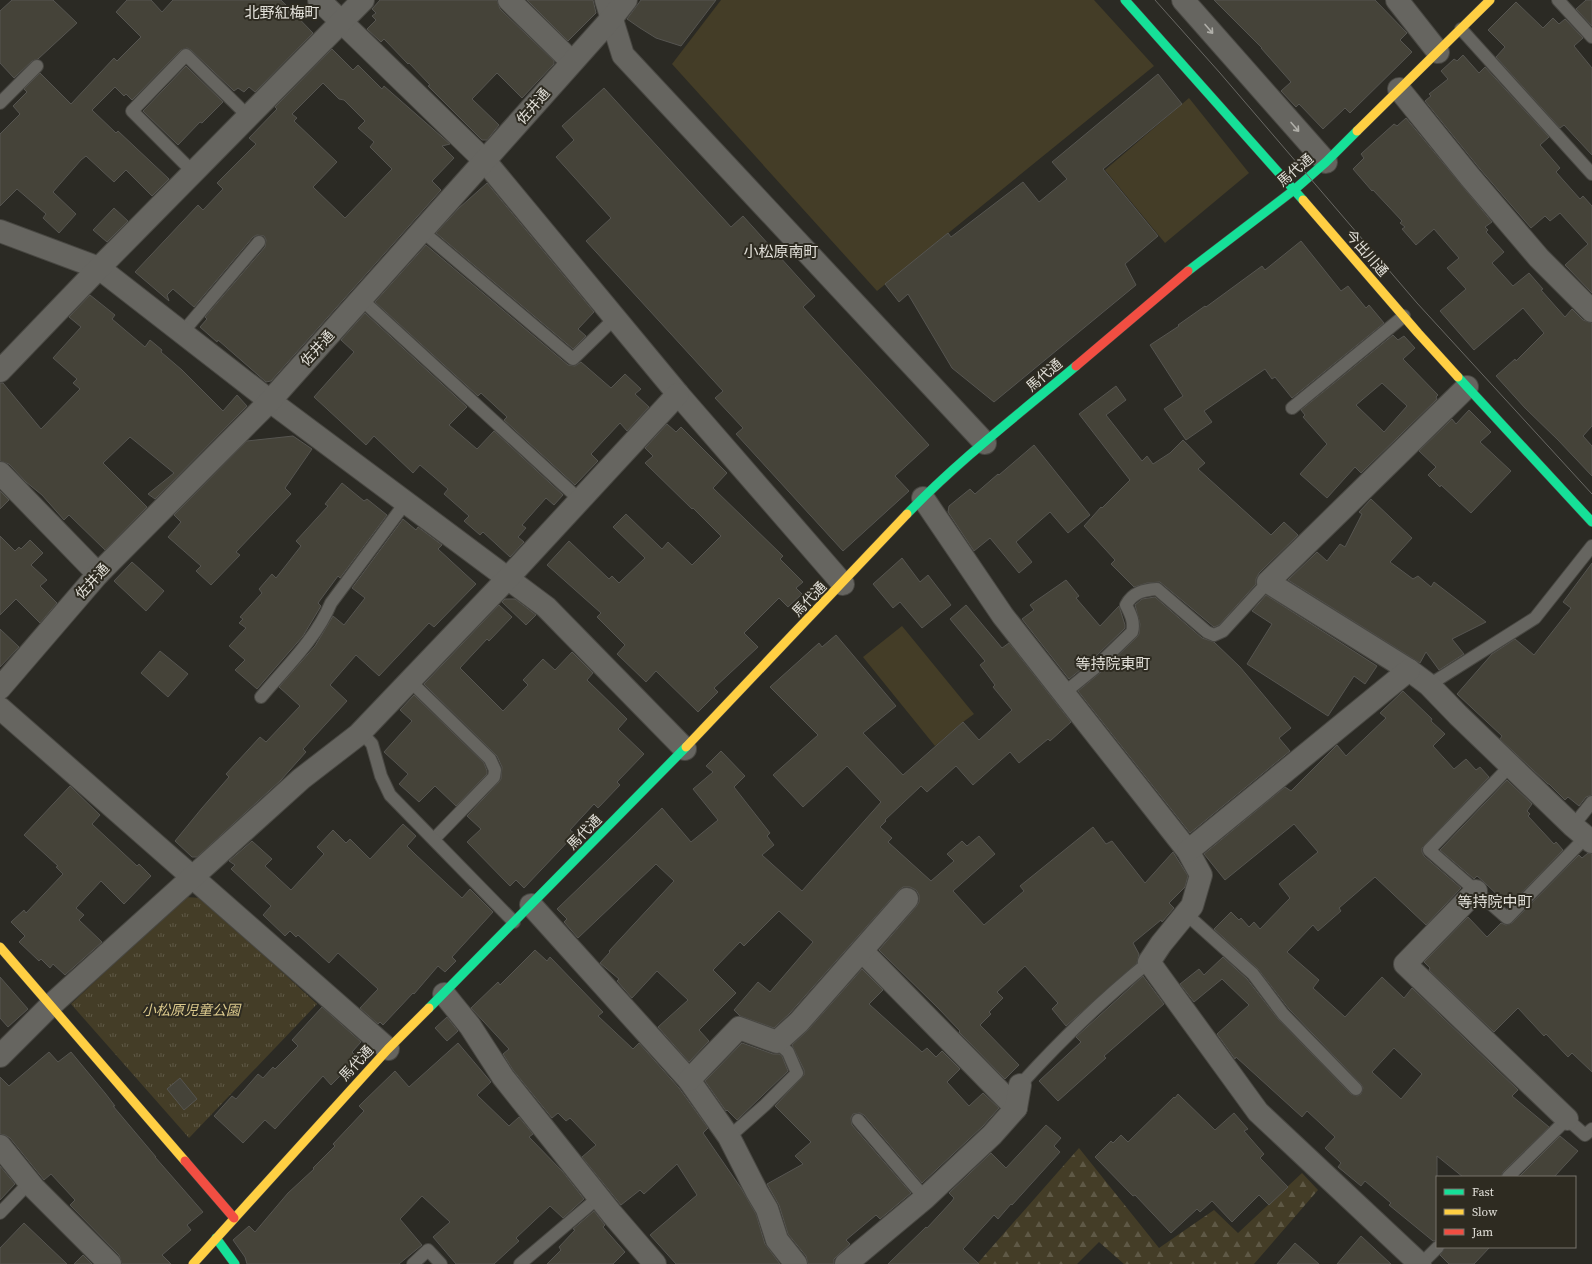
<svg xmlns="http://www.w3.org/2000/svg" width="1592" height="1264" font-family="'Source Serif 4','Noto Sans JP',serif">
	<defs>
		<pattern id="forest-firs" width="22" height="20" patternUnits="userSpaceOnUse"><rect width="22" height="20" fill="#443d27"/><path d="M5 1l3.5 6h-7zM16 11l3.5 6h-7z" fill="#5f5946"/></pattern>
		<pattern id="park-tufts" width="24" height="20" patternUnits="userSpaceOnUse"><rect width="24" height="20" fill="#443d27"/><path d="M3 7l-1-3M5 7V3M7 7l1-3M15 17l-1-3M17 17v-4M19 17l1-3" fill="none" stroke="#5f5946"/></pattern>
	</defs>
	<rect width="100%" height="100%" fill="#2b2a24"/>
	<g fill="#443d27">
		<polygon points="721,0 1094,0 1154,66 877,291 672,64"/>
		<polygon points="1189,98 1249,173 1165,243 1105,170"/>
		<polygon points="902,626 974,714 963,722 935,746 863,657"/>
	</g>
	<polygon fill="url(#forest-firs)" points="1079,1148 1159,1248 1214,1210 1238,1233 1302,1173 1318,1190 1254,1264 1124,1264 1099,1242 1077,1264 977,1264"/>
	<polygon fill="url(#park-tufts)" points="185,897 202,898 317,1004 189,1138 71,1004"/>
	<g fill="#454339" stroke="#565551" fill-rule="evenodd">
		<polygon points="12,0 53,0 77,23 38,59 32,61 14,78 0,63 0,11"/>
		<polygon points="127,0 151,0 162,12 173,0 281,0 313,33 255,92 249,87 244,92 238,88 234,91 191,50 187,48 181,50 132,100 126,94 124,96 115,87 92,110 116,133 118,131 169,179 152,196 126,170 114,182 86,156 81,160 53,192 76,214 59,233 43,218 46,214 17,189 0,206 0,134 20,114 13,106 27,92 24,89 40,73 71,104 114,58 117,61 141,37 116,12"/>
		<polygon points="380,0 497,0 500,9 554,61 554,64 522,98 497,73 472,99 499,125 487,140 482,140 428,86 430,85 409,63 408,64 384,39 381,42 367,29 376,20 372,16 376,13 372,9"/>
		<polygon points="527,0 593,0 596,13 568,41"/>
		<polygon points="641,0 716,0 681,46 656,38 640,28 627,19"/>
		<polygon points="1214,0 1375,0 1407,33 1400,40 1412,52 1350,113 1345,108 1323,129 1299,104 1296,107 1281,91 1291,82 1261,48 1262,48"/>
		<polygon points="1586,0 1592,0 1592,26 1576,9"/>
		<polygon points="1516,2 1543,28 1553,18 1559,24 1565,19 1583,38 1574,46 1592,68 1592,155 1564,125 1560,128 1496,57 1505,47 1488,30"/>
		<path d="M332 49 353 70 358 65 382 89 384 86 450 144 442 146 454 158 432 181 441 190 271 381 266 382 218 340 217 342 200 327 207 319 205 317 265 247 266 240 264 236 257 235 253 237 194 307 173 289 167 295 169 301 135 272 198 205 203 210 223 189 217 183 256 144 249 138 277 109 275 107ZM323 83 339 99 344 100 365 121 358 128 374 142 370 147 392 169 345 218 313 187 337 162 294 121 297 118 292 114Z"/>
		<polygon points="1463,55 1479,73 1485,67 1549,137 1540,145 1560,168 1556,172 1580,199 1583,196 1592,206 1592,293 1565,265 1588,244 1560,213 1550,221 1545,216 1531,228 1480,169 1425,101 1431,96 1429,94 1448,79 1441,71 1454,59 1457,61"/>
		<polygon points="186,66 223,102 202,123 200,122 178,145 143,111"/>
		<polygon points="1158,74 1182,104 1103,169 1158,236 1125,264 1136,285 994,402 952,368 908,294 899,302 885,284 948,233 951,237 1023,182 1039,202 1067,179 1052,162"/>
		<polygon points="604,88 731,227 743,216 815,296 803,307 929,445 895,476 909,491 843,551 736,434 743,428 715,398 723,391 586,241 611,218 556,157 574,140 562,126"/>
		<polygon points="1406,118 1492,222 1485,227 1488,230 1486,232 1504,252 1492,263 1513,286 1529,273 1543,289 1541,290 1565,317 1572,309 1583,320 1592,323 1592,426 1583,436 1592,446 1592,476 1558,440 1525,408 1496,376 1515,359 1516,361 1544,333 1523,308 1474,350 1440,311 1466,289 1447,268 1459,258 1434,229 1416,245 1402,229 1405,227 1400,223 1402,221 1373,190 1372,191 1353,169 1364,158 1361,154 1374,142 1394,124 1397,126"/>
		<polygon points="487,183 594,312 578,329 586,336 573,349 436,233 459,208"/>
		<polygon points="114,208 128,221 107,242 93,230"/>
		<polygon points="1301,241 1341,291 1348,286 1366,308 1369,305 1384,323 1292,398 1275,377 1272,379 1265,369 1204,411 1212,422 1186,440 1164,409 1183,396 1150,345 1179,326 1178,325 1205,306 1206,307 1262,266 1265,270"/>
		<polygon points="426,245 568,365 575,366 581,362 611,388 625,374 641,389 635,394 649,407 627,431 620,423 591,454 598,461 575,485 504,420 507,417 481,393 478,396 375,302"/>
		<polygon points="90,295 115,315 112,319 145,347 150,340 162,350 161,352 182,370 223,411 237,395 247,406 155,499 148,494 174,473 130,437 103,463 147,507 105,550 69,515 64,520 42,495 26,482 9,464 0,461 0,383 3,383 41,429 80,389 73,383 77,379 53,358 81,327 69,317"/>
		<polygon points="365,313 467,407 449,425 477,449 494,431 563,495 554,505 546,498 522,525 526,528 518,537 524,542 510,557 483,532 480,535 464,521 469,516 444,494 448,489 420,465 413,473 374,436 366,445 314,397 354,352 341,340"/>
		<path d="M1393 335 1398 340 1404 336 1415 348 1403 359 1438 395 1436 397 1437 399 1361 473 1355 467 1327 498 1300 474 1327 444 1303 417 1305 415 1301 410ZM1382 383 1407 406 1384 432 1356 405Z"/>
		<polygon points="1116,386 1126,400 1106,415 1142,461 1147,456 1153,464 1170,453 1183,440 1205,463 1198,469 1271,535 1284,522 1298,535 1259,573 1256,579 1256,584 1219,625 1214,627 1160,582 1147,583 1134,587 1111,564 1115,560 1084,526 1101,507 1102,508 1130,480 1079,414"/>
		<polygon points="1469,410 1491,432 1480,442 1511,471 1471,513 1441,485 1440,487 1428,475 1436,467 1419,451 1452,419 1456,424"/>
		<polygon points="667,424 676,432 681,427 727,473 713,488 783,556 780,559 803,582 796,588 802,594 788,607 779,598 744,633 758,647 714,688 718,692 698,712 656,671 646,682 617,654 625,645 597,617 601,613 547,565 569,541 609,579 612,576 619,583 645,558 613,527 626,514 662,549 668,542 692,565 721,536 693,508 692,509 645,463 653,456 645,448"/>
		<polygon points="293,436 312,449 285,488 291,494 236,552 240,555 211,585 196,571 201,566 168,537 181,522 174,515 247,441"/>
		<polygon points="1034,445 1090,515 1068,533 1050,512 1016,542 1032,562 1019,573 990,538 974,551 948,512 949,506 970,489 975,494 998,474 999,475"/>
		<polygon points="342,483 364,501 367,499 387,515 340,578 338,576 318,603 321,606 303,636 257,689 235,670 245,660 229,646 246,628 239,623 243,619 240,617 262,593 259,589 272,574 276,578 301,546 296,541 328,506 325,504"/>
		<polygon points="0,491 9,500 0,509"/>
		<polygon points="1371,499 1412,538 1390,562 1413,579 1418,576 1431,587 1434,582 1486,622 1452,639 1464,654 1439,670 1426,652 1420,663 1288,580 1317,552 1327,561 1340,544 1345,547 1362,514 1359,512"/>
		<polygon points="403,519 416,530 418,527 442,545 438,549 476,584 434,627 429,623 379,676 356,655 330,685 347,701 303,749 306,752 281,780 197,857 192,857 175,841 202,808 229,777 226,774 260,737 266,742 300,706 279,687 315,646 333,616 344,625 365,598 352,588"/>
		<polygon points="0,536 15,551 19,547 21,549 30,540 43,553 31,565 47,580 40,586 57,603 40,623 16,599 0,615"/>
		<polygon points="902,558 920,582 928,575 951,605 922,628 900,602 893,608 873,584"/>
		<polygon points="132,562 164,591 146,611 114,581"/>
		<polygon points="1592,563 1592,795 1586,797 1579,806 1568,797 1565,800 1549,784 1548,784 1500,739 1502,736 1457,694 1492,654 1515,639 1534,655 1571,608 1563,602"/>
		<polygon points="1066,580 1079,596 1076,598 1100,626 1119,606 1125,625 1125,628 1091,661 1069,679 1022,619 1034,610 1030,605"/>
		<polygon points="1266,595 1377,666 1365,684 1354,676 1328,716 1247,664 1272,624 1252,611"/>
		<polygon points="1155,597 1202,638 1214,642 1240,667 1291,728 1279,738 1290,751 1190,833 1078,691 1101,672 1137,637 1139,634 1140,624 1135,605 1142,599"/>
		<polygon points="505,599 515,599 536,615 526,625 502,602"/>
		<polygon points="499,605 512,617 489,641 487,639 460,668 503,711 528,685 523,680 543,659 555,670 572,652 593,673 587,680 627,719 618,729 644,754 617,782 620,785 598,808 594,804 570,830 575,834 524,888 516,880 510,886 467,842 481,829 467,816 499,782 501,779 502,767 497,756 424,684"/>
		<polygon points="966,605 1002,648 1009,643 1071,722 1050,741 1048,739 1019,763 1010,752 973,785 956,766 927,792 921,786 885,820 886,821 880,827 892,838 888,842 931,881 954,861 947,854 962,841 967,846 979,836 995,854 953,891 984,925 1024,891 1020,886 1093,827 1106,844 1112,841 1145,883 1173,852 1188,876 1185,887 1169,903 1174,908 1162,922 1161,920 1133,943 1139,954 1137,963 1066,1026 1052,1009 1058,1003 1025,966 997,992 1003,998 989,1012 991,1014 980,1025 1019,1065 1005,1079 959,1032 960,1031 938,1008 879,950 916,907 919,902 919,895 916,890 910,887 903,887 898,891 790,1013 774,1028 740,1016 734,1010 758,982 770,992 813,942 779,911 744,946 740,942 713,970 736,993 699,1030 709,1041 689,1062 658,1027 688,1000 657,971 632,998 617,981 619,979 600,963 610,952 609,951 674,881 656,864 578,938 564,922 567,919 557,909 662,808 691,842 718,820 693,789 713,772 706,766 721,751 745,776 734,787 770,833 767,836 774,845 762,855 802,891 881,802 847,766 803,807 773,775 818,735 770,687 819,643 822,647 836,635 896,706 863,733 903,775 963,722 979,740 1012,710 993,687 995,685 980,665 985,661 950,619"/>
		<polygon points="0,629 19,647 0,667"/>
		<polygon points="160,651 188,674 168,697 141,673"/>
		<path d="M1403 691 1432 719 1431 721 1445 734 1433 746 1454 769 1466 759 1476 770 1480 767 1489 777 1422 848V852L1424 856 1461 888 1426 925 1375 877 1339 908 1341 911 1318 931 1313 925 1287 952 1319 980 1313 988 1345 1017 1382 977 1404 998 1412 988 1518 1090 1512 1096 1549 1127 1503 1172 1501 1177H1463L1437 1156V1240L1433 1241 1389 1205 1391 1203 1365 1181 1361 1186 1338 1167 1341 1163 1325 1148 1335 1137 1307 1111 1302 1117 1236 1057 1235 1059 1217 1034 1249 1005 1222 979 1194 1002 1180 984 1199 969 1204 975 1223 957 1247 979 1278 1019 1351 1094 1357 1096 1361 1094 1363 1088 1361 1084 1289 1009 1258 969 1214 929 1231 912 1239 920 1241 918 1249 927 1254 922 1260 929 1290 898 1279 884 1318 852 1294 824 1225 880 1204 854 1285 787 1291 791 1337 745 1346 756 1386 718 1380 713ZM1394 1048 1422 1074 1401 1099 1372 1072Z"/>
		<polygon points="414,695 484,763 487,771 487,774 456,806 435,786 419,802 399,784 408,774 384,752 412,721 400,710"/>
		<polygon points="1507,780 1532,804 1527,811 1530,814 1528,816 1554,844 1556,842 1563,850 1509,906 1484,882 1477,876 1474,879 1440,850"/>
		<polygon points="70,786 100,815 92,824 137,866 139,864 151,876 124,904 101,881 76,908 84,915 79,920 102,942 65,975 53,964 50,968 41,959 39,961 19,942 25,936 11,922 24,910 26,913 63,874 56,867 58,866 24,835"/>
		<polygon points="403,824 416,836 407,846 415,854 462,898 470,889 493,912 452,957 456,961 445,972 438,966 414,994 413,993 383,1025 380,1022 378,1024 360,1008 378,989 338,953 329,963 298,935 296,937 290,931 285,936 263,915 271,906 231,869 235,865 229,861 252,841 272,859 265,866 291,890 324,854 317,847 333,830 346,843 350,839 370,859"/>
		<polygon points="1588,853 1592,854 1592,1072 1572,1053 1568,1057 1546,1034 1544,1036 1518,1008 1494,1032 1429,970 1430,968 1424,962 1468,917 1487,937 1501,923 1506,925 1512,923 1579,855 1582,858"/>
		<polygon points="535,950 547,961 550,957 603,1012 598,1016 633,1049 639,1043 679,1088 708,1128 703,1133 741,1188 756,1214 765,1244 780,1264 676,1264 650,1235 697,1195 677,1164 644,1194 640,1190 621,1205 582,1157 596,1145 570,1118 566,1121 558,1113 552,1118 513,1070 503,1054 509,1049 471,1008 498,982 500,985"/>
		<polygon points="862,969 883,990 869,1004 922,1052 927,1048 936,1057 942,1051 960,1069 947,1082 969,1106 983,1093 999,1108 983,1126 922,1183 864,1115 860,1113 853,1114 851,1118 852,1125 911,1193 880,1219 876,1215 846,1240 850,1244 838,1255 834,1259 834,1264 808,1264 806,1256 788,1234 779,1205 767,1184 803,1164 795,1156 811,1142 775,1106 804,1075 804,1070 792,1045 808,1030"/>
		<polygon points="1143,976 1164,1004 1104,1056 1106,1058 1058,1101 1039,1081 1081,1042 1076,1037"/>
		<polygon points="0,977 28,1009 8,1027 0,1018"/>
		<polygon points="322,1007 361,1042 352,1052 358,1058 331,1085 323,1076 275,1129 265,1120 243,1143 214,1116 232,1096 236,1099 258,1074 263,1078 273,1067 275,1069 298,1046 292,1040"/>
		<polygon points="447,1017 458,1031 447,1041 435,1028"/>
		<polygon points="458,1043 491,1082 477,1095 509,1126 519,1117 533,1134 529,1137 563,1172 584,1199 563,1218 550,1206 516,1238 519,1241 494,1264 456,1264 433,1237 450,1222 422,1196 400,1219 422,1245 399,1264 247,1264 245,1257 233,1240 249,1226 255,1232 288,1193 314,1169 313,1168 335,1146 333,1144 364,1111 359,1106 395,1071 409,1087"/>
		<polygon points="742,1043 773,1054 779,1054 782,1056 788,1071 737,1120 727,1110 726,1111 705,1081"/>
		<polygon points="49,1052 58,1062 71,1052 105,1093 115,1106 113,1106 156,1157 155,1157 203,1212 187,1225 191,1230 162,1255 171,1264 122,1264 119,1255 70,1205 75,1200 51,1174 44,1180 10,1138 5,1135 0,1134 0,1077 9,1086"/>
		<polygon points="180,1078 197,1099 184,1110 167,1089"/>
		<polygon points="1178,1094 1215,1130 1234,1113 1248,1129 1244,1131 1264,1154 1260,1158 1288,1187 1269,1205 1259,1195 1232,1222 1212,1201 1200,1212 1197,1209 1171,1233 1135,1195 1133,1196 1095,1157 1111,1141 1113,1143 1121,1135 1128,1142 1174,1097 1175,1098"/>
		<polygon points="1046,1125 1061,1138 1054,1146 1060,1152 1012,1205 1011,1204 998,1219 994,1215 963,1249 979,1264 888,1264 926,1227 927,1228 952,1201 954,1198 949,1193 991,1153 1006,1168"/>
		<polygon points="1560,1136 1578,1151 1554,1177 1519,1177"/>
		<polygon points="0,1166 15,1184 0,1200"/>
		<polygon points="594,1211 605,1225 603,1227 625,1252 613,1264 547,1264 561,1250 559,1247 575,1230 573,1229"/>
		<polygon points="24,1223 67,1264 0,1264 0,1248"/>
		<polygon points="1361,1236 1391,1264 1337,1264"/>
		<polygon points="1295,1243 1319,1264 1277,1264"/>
		<polygon points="1445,1247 1490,1247 1474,1264 1449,1264 1440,1255"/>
		<polygon points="83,1255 92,1264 74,1264"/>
	</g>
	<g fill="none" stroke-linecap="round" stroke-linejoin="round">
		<g stroke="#484742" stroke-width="14">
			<g id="lane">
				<polyline points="1558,0 1592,37"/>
				<polyline points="1461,29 1592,174"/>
				<polyline points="0,103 37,66"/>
				<polyline points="193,172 132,111 186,55 248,116"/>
				<polyline points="422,231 573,359 615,318"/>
				<polyline points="361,299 580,500"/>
				<polyline points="182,333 259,242"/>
				<polyline points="1292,408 1404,316"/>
				<polyline points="410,681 490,759 495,770 494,777 434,839"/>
				<polyline points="1429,685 1535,618 1592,546"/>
				<path d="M1064 693 1096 667 1132 632C1135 622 1130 613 1126 605 1133 592 1144 590 1157 589L1207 632 1214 635 1223 631 1268 582"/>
				<path d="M261 697C285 668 316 639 331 603L406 502"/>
				<polyline points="361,732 372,744 381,776 390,795 514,922"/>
				<polyline points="1511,765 1429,850 1507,918 1586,837"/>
				<polyline points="1573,826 1592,802"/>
				<polyline points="1185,913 1253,974 1283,1014 1356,1089"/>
				<path d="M1020 1085C1060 1041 1103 999 1149 962"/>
				<polyline points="858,1120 925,1198"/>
				<polyline points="729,1137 765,1105 797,1073 788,1052 777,1042"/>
				<polyline points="1508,1177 1567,1119 1585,1135 1592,1129"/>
				<polyline points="0,1213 29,1183"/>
				<polyline points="413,1264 428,1250 441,1264"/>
				<polyline points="520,1264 599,1197"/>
				<polyline points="1421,1264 1438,1247"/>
			</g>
		</g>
		<g stroke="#484742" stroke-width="24">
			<g id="street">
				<polyline points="319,0 485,161 678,394 843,584"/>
				<polyline points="509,0 572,62"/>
				<polyline points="606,0 623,55 985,443"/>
				<polyline points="1183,0 1326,162"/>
				<polyline points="1397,0 1438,52"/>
				<polyline points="1399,89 1470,177 1539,258 1592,311"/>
				<polyline points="0,231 99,268 270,401 546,607 685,749"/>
				<polyline points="0,371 99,268 363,0"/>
				<polyline points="1467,387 1268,582 1409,670 1429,685 1458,715 1573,826 1592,842"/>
				<polyline points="0,473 98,574"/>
				<polyline points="923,498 1003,616 1188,851 1201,875 1192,906 1161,944 1149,962 1258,1112 1420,1264"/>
				<polyline points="0,688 98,574 270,401 611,19 626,0"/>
				<polyline points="0,708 388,1049"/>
				<polyline points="1188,851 1409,670"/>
				<polyline points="1476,891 1405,964 1567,1119"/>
				<polyline points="531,905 689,1080 729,1137 757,1192 767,1209 777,1240 796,1264"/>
				<polyline points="862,951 1016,1108"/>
				<polyline points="444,994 470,1026 503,1077 612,1214 655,1264"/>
				<polyline points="0,1056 50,1006 301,779 358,735 507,579 678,394"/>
				<polyline points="689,1080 739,1028 777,1042 799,1022 907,899"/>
				<polyline points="0,1146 34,1188 110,1264"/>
				<polyline points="846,1264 925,1198 992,1135 1016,1108 1020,1085"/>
			</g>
		</g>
		<g stroke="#484742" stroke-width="10">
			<g id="fast">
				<polyline points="1125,0 1303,200"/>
				<polyline points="1188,271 1294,190 1326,162 1357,131"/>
				<polyline points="1458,377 1592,522"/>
				<path d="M907 514C959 460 1019 414 1076 366"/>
				<polyline points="429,1008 686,747"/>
				<polyline points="216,1238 235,1264"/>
			</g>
		</g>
		<g stroke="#484742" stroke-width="10">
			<g id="slow">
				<polyline points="1357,131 1490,0"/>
				<polyline points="1303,200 1418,333 1458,377"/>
				<polyline points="686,747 907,514"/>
				<polyline points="0,947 185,1161"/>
				<polyline points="193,1264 388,1049 429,1008"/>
			</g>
		</g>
		<g stroke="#484742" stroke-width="10">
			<g id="jam">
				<polyline points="1076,366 1188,271"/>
				<polyline points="185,1161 234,1218"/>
			</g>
		</g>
		<use href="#lane" stroke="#666560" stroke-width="12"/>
		<use href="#street" stroke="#666560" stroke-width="22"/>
		<use href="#fast" stroke="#16e098" stroke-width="9"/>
		<use href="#slow" stroke="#ffcf43" stroke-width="9"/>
		<use href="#jam" stroke="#f24e42" stroke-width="9"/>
		<polyline stroke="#696864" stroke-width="1" points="1155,0 1220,73 1417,303 1592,494"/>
	</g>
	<defs><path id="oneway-shaft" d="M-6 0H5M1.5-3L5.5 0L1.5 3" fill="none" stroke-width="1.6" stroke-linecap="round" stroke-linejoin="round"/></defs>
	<g stroke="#b0afa9">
		<use href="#oneway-shaft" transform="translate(1209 29) rotate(49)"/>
		<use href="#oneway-shaft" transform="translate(1295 127) rotate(49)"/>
	</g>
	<g text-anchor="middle" stroke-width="4" stroke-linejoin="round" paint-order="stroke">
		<g font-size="14" fill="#e2e0d9" stroke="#2e2b21">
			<text transform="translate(533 106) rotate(-49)" y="5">佐井通</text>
			<text transform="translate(1295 170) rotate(-40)" y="5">馬代通</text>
			<text transform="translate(1367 253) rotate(49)" y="5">今出川通</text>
			<text transform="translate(317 348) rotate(-48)" y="5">佐井通</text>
			<text transform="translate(1044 375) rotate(-40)" y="5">馬代通</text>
			<text transform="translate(92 581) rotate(-48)" y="5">佐井通</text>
			<text transform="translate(809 599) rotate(-46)" y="5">馬代通</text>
			<text transform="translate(584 832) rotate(-45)" y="5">馬代通</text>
			<text transform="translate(356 1063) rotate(-47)" y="5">馬代通</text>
		</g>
		<g font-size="14" font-style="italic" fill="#dcca8d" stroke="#2e2b21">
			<text x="191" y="1015">小松原児童公園</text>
		</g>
		<g font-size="15" fill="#e2e0d9" stroke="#2e2b21">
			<text x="282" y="18">北野紅梅町</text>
			<text x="781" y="257">小松原南町</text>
			<text x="1113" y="669">等持院東町</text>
			<text x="1495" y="907">等持院中町</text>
		</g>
	</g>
	<rect x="1436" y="1176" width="140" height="72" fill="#2e2b21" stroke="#76736b"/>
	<rect x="1444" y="1189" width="20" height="6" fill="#16e098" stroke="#76736b"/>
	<text x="1472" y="1196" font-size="12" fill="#e2e0d9">Fast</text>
	<rect x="1444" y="1209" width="20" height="6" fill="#ffcf43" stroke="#76736b"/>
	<text x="1472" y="1216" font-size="12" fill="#e2e0d9">Slow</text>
	<rect x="1444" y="1229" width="20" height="6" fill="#f24e42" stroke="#76736b"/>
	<text x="1472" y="1236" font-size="12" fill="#e2e0d9">Jam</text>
</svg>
